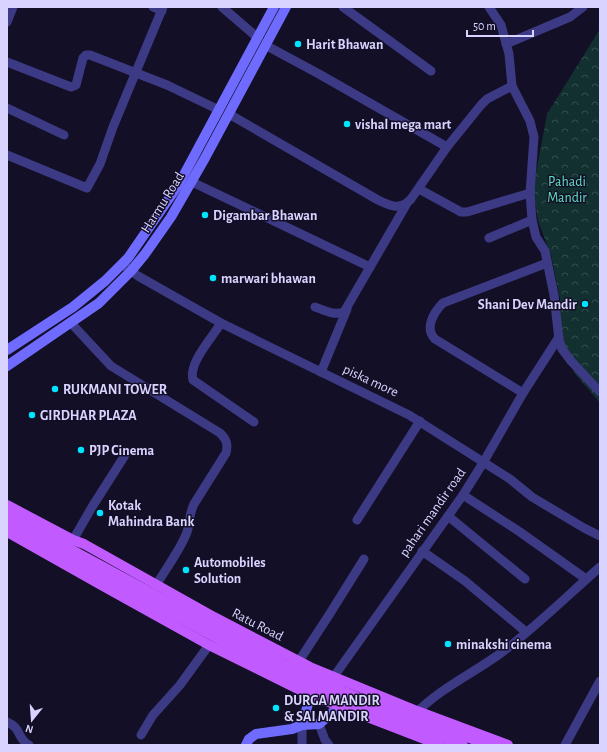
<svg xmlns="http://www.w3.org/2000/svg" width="607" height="752" font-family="'Alegreya Sans',sans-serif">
	<defs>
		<pattern id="forest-crowns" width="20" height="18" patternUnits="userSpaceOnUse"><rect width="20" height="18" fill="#12302f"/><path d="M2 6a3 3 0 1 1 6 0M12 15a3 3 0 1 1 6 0" fill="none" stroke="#344d4e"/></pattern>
	</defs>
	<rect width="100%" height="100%" fill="#130f26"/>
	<polygon fill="url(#forest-crowns)" points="600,29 600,403 576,375 560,347 560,299 551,255 538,221 533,189 547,114"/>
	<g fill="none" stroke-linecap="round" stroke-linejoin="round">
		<g stroke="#3d3a85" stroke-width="9">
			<polyline points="153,7 162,11"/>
			<polyline points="222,7 258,38"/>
			<polyline points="343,7 431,71"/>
			<polyline points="489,7 501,25 509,54 512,86 530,121 534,137 530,193 532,220 536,237 545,251 554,295 559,340 562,349 571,361 600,392"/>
			<polyline points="7,22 13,7"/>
			<polyline points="506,44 570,17 583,7"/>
			<polyline points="267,46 319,74 447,147"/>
			<polyline points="7,62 71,87 76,85 83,58 86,55 90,55 167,85 219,110"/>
			<polyline points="7,108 64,135"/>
			<path d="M229 114 378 200C390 206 401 211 411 199L447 147 481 105 487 99 512 86"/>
			<polyline points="7,155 87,188 100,164 113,127 163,7"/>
			<polyline points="192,182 370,267"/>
			<polyline points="419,189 461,212 467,212 530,193"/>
			<polyline points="489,238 532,220"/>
			<polyline points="122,264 138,276 221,323 409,415 510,479 532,497 584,528 600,536"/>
			<path d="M315 307C324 310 334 316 344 312L406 205"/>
			<path d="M71 323 111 366 220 433C227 440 228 444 226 453L194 504C189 514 190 523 187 532 182 547 165 570 157 584"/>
			<path d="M221 323C212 338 188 363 193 380L254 422"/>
			<polyline points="321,372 347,309"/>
			<path d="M523 393 435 339C424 328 434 312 443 303L547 263"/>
			<polyline points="463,495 520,532 586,579"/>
			<polyline points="448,516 525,579"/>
			<polyline points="357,520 420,421"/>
			<polyline points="73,540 92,507 127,452"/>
			<polyline points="422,551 465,581 526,632"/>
			<polyline points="296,668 299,661 329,615 364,559"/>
			<polyline points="330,682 463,495 483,463 523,393 559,337"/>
			<path d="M414 715C439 689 472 674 501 653 536 627 567 596 600 567"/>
			<path d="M7 722C22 728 17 739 29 745"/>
			<polyline points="319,724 325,740 329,745"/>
			<polyline points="141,735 153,715 180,685 209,645"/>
			<polyline points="302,745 302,725"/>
			<polyline points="565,745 600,681"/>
		</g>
		<g stroke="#6f6bff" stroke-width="10">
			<polyline points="7,350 73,307 105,281 128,258 179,184 274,7"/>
			<polyline points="7,366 99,303 131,271 145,254 171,217 205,158 286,7"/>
			<polyline points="302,725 308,704 308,694"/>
			<polyline points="246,745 249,739 256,734 292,729 302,725 319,724 333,712 337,705"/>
		</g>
		<g stroke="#c25bff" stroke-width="10">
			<polyline points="7,505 73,540 84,544 214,617 310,667 417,711 508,745"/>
			<polyline points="7,532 101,585 209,645 308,694 440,745"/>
		</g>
		<g stroke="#c25bff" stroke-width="10">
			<polyline points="7,515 285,665 359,698 489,745"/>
			<polyline points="7,524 281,673 356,706 463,745"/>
		</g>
	</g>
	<g fill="#00e5ff" stroke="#130f26" stroke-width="1.5">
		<circle cx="298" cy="44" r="4"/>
		<circle cx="347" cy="124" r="4"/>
		<circle cx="205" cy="215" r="4"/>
		<circle cx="213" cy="278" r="4"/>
		<circle cx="585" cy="304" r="4"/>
		<circle cx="55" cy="389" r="4"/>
		<circle cx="32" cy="415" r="4"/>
		<circle cx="81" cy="450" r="4"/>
		<circle cx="100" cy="513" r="4"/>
		<circle cx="186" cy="570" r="4"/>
		<circle cx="448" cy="644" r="4"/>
		<circle cx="276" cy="708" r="4"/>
	</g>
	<g text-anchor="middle" stroke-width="3" stroke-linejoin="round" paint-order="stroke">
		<g font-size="14" font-weight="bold" fill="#d9d4ff" stroke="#130f26" text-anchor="start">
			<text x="306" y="49">Harit Bhawan</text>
			<text x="355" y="129">vishal mega mart</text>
			<text x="213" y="220">Digambar Bhawan</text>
			<text x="221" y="283">marwari bhawan</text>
			<text x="577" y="309" text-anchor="end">Shani Dev Mandir</text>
			<text x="63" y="394">RUKMANI TOWER</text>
			<text x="40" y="420">GIRDHAR PLAZA</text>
			<text x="89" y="455">PJP Cinema</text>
			<text x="108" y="510">Kotak<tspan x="108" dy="16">Mahindra Bank</tspan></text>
			<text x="194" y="567">Automobiles<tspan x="194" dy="16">Solution</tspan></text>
			<text x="456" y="649">minakshi cinema</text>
			<text x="284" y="705">DURGA MANDIR<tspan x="284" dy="16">&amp; SAI MANDIR</tspan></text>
		</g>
		<g font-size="14" fill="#5fe0c0" stroke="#130f26">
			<text x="567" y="186">Pahadi<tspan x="567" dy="16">Mandir</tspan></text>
		</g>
		<g font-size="14" fill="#d9d4ff" stroke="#130f26">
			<text transform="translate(162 202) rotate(-58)" y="5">Harmu Road</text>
			<text transform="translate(371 380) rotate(25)" y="5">piska more</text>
			<text transform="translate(432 512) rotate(-55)" y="5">pahari mandir road</text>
			<text transform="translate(258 624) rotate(27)" y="5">Ratu Road</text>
		</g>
	</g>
	<rect width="607" height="752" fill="none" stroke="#d9d4ff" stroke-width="16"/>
	<g transform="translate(32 720) rotate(197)" stroke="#130f26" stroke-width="3" paint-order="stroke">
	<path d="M0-3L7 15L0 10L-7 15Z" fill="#d9d4ff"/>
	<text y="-6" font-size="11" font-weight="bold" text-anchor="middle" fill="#d9d4ff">N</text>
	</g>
	<path d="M467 30v6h66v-6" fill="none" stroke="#d9d4ff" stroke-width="2"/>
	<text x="473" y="30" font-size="12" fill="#d9d4ff" stroke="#130f26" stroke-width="3" paint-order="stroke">50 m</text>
</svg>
